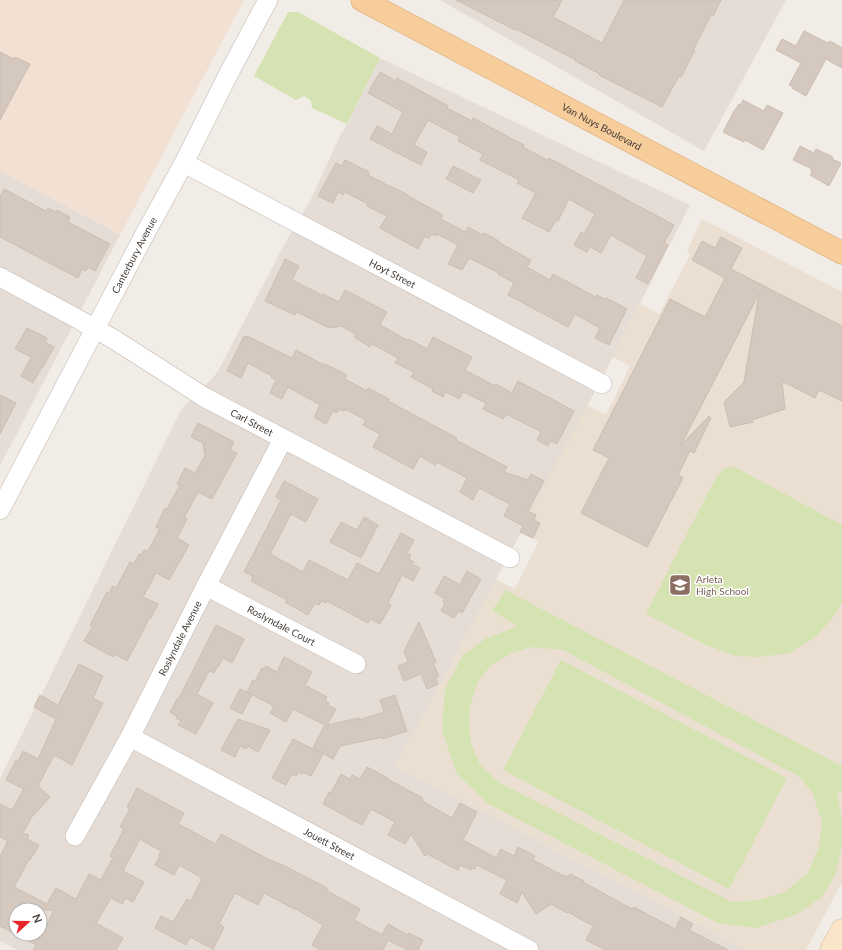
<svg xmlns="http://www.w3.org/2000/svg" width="842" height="950" font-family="Lato,sans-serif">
	<rect width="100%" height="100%" fill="#f1ece6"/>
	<g fill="#e5ddd5" fill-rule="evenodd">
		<polygon points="440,0 786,0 704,151"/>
		<path d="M380 58 690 205 613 357 496 580 396 766 747 950H17L0 941V779L181 410 217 373 284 245 311 199 338 140 347 124ZM16 910H40V934H16Z"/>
		<polygon points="0,171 114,231 114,232 120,235 0,466"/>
	</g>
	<polygon fill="#f2e0d3" points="0,0 244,0 120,235 114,232 114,231 0,171"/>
	<polygon fill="#eadfd1" points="702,219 842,292 842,882 806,950 747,950 396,766 496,580 515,589 539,541 520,532 587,405 606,415 630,366 613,357 640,304 659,314 690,255 687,251"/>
	<g fill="#d5e3b2" fill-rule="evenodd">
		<polygon points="288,12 298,12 380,58 347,124 312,108 311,101 304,96 296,100 254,76"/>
		<polygon points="735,467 842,525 842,602 836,613 816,637 789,653 760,657 736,656 706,645 646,614 715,479 724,468"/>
		<path d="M505 590 842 766V793H837L842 821V845L835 875 822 897 797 914 757 928 718 923 487 803 457 774 442 731 445 689 463 655 485 639 518 626 492 611ZM532 647 563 650 800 777 813 794 822 822 819 847 808 873 785 892 759 900 732 902 500 783 480 765 471 743 469 726 470 705 478 682 490 666 512 653Z"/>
		<polygon points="561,660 787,778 729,889 503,770"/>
	</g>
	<g fill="#d5c9bf" stroke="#ccbdb0" fill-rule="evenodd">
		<polygon points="456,0 562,0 553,17 602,43 624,0 721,0 713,16 711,15 693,50 695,50 681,77 679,76 662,107 599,75 600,74 575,61 576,60 516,29 515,30"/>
		<polygon points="804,31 828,43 830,41 842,48 842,68 826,59 806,96 792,88 793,87 789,85 801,63 776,50 782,39 796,46"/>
		<polygon points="0,52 14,59 15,57 30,64 0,120"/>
		<polygon points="380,72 396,81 397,78 448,106 447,108 472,121 473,118 524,145 523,147 547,160 549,158 674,225 664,243 668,245 648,284 636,278 647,256 611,235 601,253 590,247 587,252 574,245 581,232 584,234 595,214 569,199 558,221 556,220 549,232 522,218 536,193 517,183 519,180 480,160 483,154 458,141 460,137 428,120 414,145 427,152 421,165 370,139 377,126 392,134 403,112 368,93"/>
		<polygon points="743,100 764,111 767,105 783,113 763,150 745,140 744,142 723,132 734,111 739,104 741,105"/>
		<polygon points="800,146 814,153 816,149 833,157 832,159 841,163 829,186 810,175 812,172 811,171 812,169 793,160"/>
		<polygon points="345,160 369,172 368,175 391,187 391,186 408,195 408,196 443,215 441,219 465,232 468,227 483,235 484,233 499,241 498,242 531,260 527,267 550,280 553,274 596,297 597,295 605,299 606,298 627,309 609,345 595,338 600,328 575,314 568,327 508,295 514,283 498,274 499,273 469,258 462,270 448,264 458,245 437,234 436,236 432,234 429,238 425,236 418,249 380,228 387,216 367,206 368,204 345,192 343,195 338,192 333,203 318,196 336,163 342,166"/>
		<polygon points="453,166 481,180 473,193 446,179"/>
		<polygon points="4,189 46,211 48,208 56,212 57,210 70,217 68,222 110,244 95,271 88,267 86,271 82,269 78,278 0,237 0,197"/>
		<polygon points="721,237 742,248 731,269 842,326 842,401 819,390 815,398 782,381 785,409 752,420 753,422 730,427 724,402 744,382 745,376 759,294 681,445 709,416 711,418 694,453 690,451 678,475 683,478 647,547 581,513 609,458 593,450 670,299 705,317 725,278 692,260 702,241 715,248"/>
		<polygon points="285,259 299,266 292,280 322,295 323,294 339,302 345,290 387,312 380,325 407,340 408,339 427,349 433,337 472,357 465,370 495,386 496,384 512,393 518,381 574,411 557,444 551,441 548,446 537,440 541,432 506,414 503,419 483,409 486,403 463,392 459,399 446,392 443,397 432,391 433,389 411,377 414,372 395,363 398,358 372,344 370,347 354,337 356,334 341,326 329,328 297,312 295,315 265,301"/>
		<polygon points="27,328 47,338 45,342 54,347 43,367 40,370 33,383 21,376 31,357 15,349"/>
		<polygon points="244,336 247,338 247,336 292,358 296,350 324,365 325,364 347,375 345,379 367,391 368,388 389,399 388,401 457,438 456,440 507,467 504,472 528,480 531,474 544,481 528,511 536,515 534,520 540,523 533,538 520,532 523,526 504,516 510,504 479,488 473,500 460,492 467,478 437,462 435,465 420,456 413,469 373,447 380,434 363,425 366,420 345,409 344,411 339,409 337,413 333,411 326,424 315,418 314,417 320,405 288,387 282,399 270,393 276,380 271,377 272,376 248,363 241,378 227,371"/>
		<polygon points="0,395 16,403 0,434"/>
		<polygon points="198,423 234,442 230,450 237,453 212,499 198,492 184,518 187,519 177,538 189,545 169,580 156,573 143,597 158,604 151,618 150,617 127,661 114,654 113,657 84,641 93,626 90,625 107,592 109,593 113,586 116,588 130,562 134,564 139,554 141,555 144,550 148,551 160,529 156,527 165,508 167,509 180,485 177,484 185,468 195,473 205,456 203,443 191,437"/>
		<polygon points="284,481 318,499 306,522 291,514 270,554 303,572 309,560 348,580 357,563 379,574 401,533 414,540 407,553 411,555 409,559 414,562 412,564 420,568 413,581 402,575 388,603 391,605 380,624 370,619 368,623 327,601 326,603 321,601 319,605 315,603 308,615 285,602 287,600 251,581 253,576 244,572 281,500 276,497"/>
		<polygon points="364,517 378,525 361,558 330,542 341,522 357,530"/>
		<polygon points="467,571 481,579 462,613 459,611 454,618 441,611 445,603 443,602 445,599 435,593 444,576 460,585"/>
		<polygon points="419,622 436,662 433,663 439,676 435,678 438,684 427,689 421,674 404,681 398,666 408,662 404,651"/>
		<polygon points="216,625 244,639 232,663 223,658 218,667 217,667 214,673 209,671 197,694 213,703 196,734 178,725 181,721 176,718 177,716 170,712 177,699 178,700"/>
		<polygon points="284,657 312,672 305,685 327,697 325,700 329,703 328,705 336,709 327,725 359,718 359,720 384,712 380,700 395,695 407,731 382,739 383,737 340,746 333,759 313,748 325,725 293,709 286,722 270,713 274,706 247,692 253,680 255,681 262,668 264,669 266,666 277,672"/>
		<path d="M79 664 103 676 93 698 103 703 72 765 54 755 38 786 50 797 31 818 23 833 29 835 27 839 39 845 30 860 29 859 14 887 47 904 56 888 76 899 89 874 101 880 113 857 110 856 124 829 120 827 130 809 127 807 137 788 184 813 178 824 216 844 221 834 268 859 282 865H283L327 888 326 890 360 909 354 920 382 935 388 924 408 935 409 933 423 940 418 950H408L388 940 383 950H320L312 945 323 925 294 908V909L264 893 258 905 235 893 219 924 224 927 213 949 190 937 186 945 155 928 161 916 173 922 187 899 191 901 202 878 179 865 174 875 155 865 160 856 159 855 161 851 140 839 123 871 144 882 133 902 126 898 122 904 111 898 96 923 123 938 116 950H33L36 945 0 926V856L8 841 0 837V804L12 810 24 789 6 780 16 760 18 761 23 751 38 759 56 719 34 707 40 695 58 705ZM16 910H54L42 934H16Z"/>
		<polygon points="240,689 252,695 242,714 230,708"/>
		<polygon points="238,719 270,730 258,752 248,746 246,749 240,746 235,757 221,750"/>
		<polygon points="293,739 323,754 311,776 303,772 302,774 298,772 296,776 292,774 286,785 272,778"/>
		<polygon points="367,767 388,778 387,779 423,798 422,801 452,818 460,803 477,812 463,840 496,858 501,849 514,856 518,847 535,856 533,860 564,876 564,875 568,877 570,874 584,881 583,882 632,909 634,907 675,929 681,917 693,924 689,930 728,950 606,950 586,940 593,926 568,912 567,913 551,904 536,914 522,892 517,903 500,894 507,880 477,865 475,869 472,868 471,870 460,865 458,870 427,854 425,856 411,834 405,844 388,835 395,822 371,809 362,825 323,804 329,792 331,793 341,774 350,779 352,775 360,779"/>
	</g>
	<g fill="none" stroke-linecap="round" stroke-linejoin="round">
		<g stroke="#bfb5ad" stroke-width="20">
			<g id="street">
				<path id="s1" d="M184 163 602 384"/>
				<path id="s2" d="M0 277 76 318 115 340 204 397 510 558"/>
				<path id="s3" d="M0 510 147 230 184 163 229 73 268 0"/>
				<path id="s4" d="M206 586 356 664"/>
				<path id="s5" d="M130 737 529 950"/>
				<path id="s6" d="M75 836 130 737 206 586 283 439"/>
			</g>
		</g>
		<g stroke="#d1ba9c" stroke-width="23">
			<polyline id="secondary" points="831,950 842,930"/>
		</g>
		<g stroke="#d9a66c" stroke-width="23">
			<g id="primary">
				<path id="s7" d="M362 0 842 253"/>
			</g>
		</g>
		<use href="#street" stroke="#fff" stroke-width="19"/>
		<use href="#secondary" stroke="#fae5c8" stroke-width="22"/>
		<use href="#primary" stroke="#f6cd9b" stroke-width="22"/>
	</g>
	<defs>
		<g id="school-square" transform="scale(1.15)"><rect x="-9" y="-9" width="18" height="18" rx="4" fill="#8d6e63" stroke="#fff"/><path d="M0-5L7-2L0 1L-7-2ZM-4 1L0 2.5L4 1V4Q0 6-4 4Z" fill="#fff"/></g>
	</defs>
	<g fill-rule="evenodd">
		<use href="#school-square" x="680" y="585"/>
	</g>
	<g text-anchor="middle" stroke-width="3" stroke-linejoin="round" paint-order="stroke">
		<g font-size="10" fill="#443c36" stroke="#fff">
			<text dy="4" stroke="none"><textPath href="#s7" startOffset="271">Van Nuys Boulevard</textPath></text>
			<text dy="4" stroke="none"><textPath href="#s3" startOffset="288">Canterbury Avenue</textPath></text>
			<text dy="4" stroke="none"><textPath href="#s1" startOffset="236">Hoyt Street</textPath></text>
			<text dy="4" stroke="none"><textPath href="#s2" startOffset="291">Carl Street</textPath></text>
			<text dy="4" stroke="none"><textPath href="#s4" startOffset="85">Roslyndale Court</textPath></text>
			<text dy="4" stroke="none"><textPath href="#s6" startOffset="224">Roslyndale Avenue</textPath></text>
			<text dy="4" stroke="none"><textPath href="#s5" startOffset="226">Jouett Street</textPath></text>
		</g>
		<g font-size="10" fill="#785e54" stroke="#fff" text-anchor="start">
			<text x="696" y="583">Arleta<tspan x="696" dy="12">High School</tspan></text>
		</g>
	</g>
	<g transform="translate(28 922) rotate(69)"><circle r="19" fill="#ffffff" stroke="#b4b1af"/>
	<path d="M0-3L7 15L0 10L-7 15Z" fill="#e8272a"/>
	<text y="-6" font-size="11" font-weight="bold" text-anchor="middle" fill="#443c36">N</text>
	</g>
</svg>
